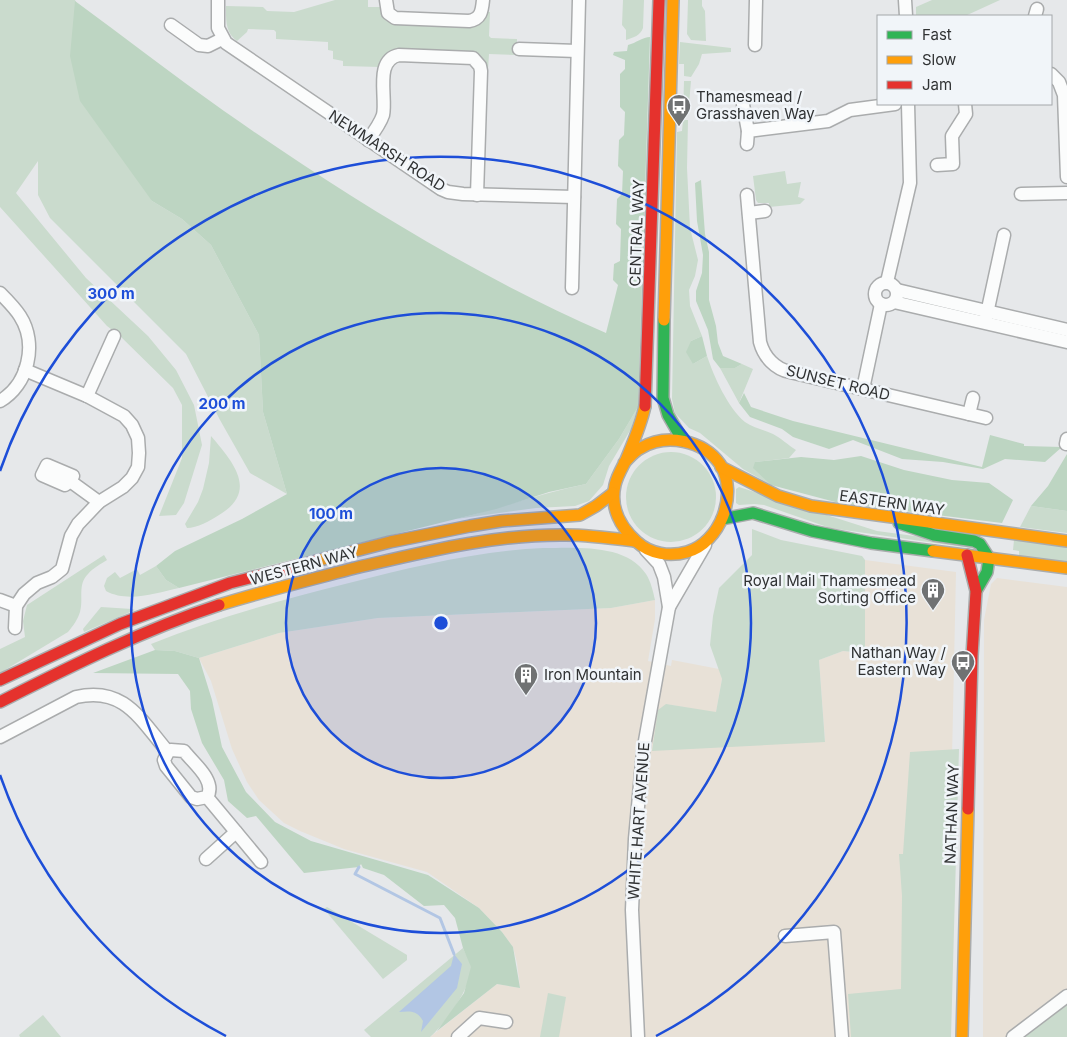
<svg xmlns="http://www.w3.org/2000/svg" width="1067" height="1037" font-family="Inter,sans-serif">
	<rect width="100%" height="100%" fill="#e6e8ea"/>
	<g fill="#e8e1d7">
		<polygon points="865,560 956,572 946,1037 430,1037 497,984 520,988 517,963 513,947 502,932 479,908 427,872 344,849 300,831 284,823 259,800 247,782 232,749 211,681 199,658 279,633 378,618 611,608 655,600 655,619 648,661 671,666 672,660 719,669 722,679 716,713 666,704 825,741 819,660 843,651 865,653"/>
		<polygon points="997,578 1067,587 1067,1004 1024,1037 983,1037 984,620 991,584"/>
	</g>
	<g fill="#cadbcd">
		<polygon points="0,0 75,0 152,201 182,219 211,245 259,335 263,412 287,494 250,473 220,420 186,354 50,218 38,195 38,161 16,193 86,278 148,336 176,370 194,405 202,445 184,503 176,515 159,516 182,458 182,405 173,388 119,335 107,326 0,207"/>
		<path d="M335 0H368V7H382L385 16 470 25 486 12H490L489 36 491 38 517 39V55L489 54 488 70H484V66L398 52 380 67 343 66V61L333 59V51L328 50V42L276 39V32L274 30 248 29 247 32 237 41C225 33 226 19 226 6L263 7 267 11 294 12Z"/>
		<path d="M623 0H644L643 28C640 36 634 37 626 40V30L622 25Z"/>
		<polygon points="688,0 702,0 702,6 705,11 706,41 691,40 687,34"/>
		<polygon points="932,0 1000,0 965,16 916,16 916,7"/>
		<polygon points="680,42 731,48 731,52 702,54 699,64 691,77 684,76 684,64 679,64"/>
		<polygon points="684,81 691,81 688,115 683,115"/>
		<path d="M683 120H688L687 168 690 228 698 260 695 276 689 290 690 306 702 336 691 341 693 364 707 356C714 377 728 408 745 422 754 428 764 430 773 434 781 438 788 445 796 450L789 458 755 462 771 485 743 469 700 433 689 428 675 413 672 399 677 132 682 131Z"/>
		<polygon points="785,171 787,184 801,182 798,197 805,199 800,204 769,207 769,203 758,203 756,200 753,176"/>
		<polygon points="742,364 753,369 739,403 720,368 735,368"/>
		<path d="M638 407 631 429 609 466 603 485 589 501 575 506 536 508 456 519C500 508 542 493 586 484L619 439Z"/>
		<path d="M211 436C233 462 259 491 219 515 210 521 197 528 187 528L185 524 198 502 203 489 209 463Z"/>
		<circle cx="671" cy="497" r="45"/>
		<polygon points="739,487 877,531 967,543 977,549 830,528 764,505 754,504 739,505 736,503 736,489"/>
		<polygon points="1031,506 1067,511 1067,533 1020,527"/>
		<polygon points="752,529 781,540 862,556 865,560 865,653 843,651 819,660 825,742 652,751 658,710 666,704 716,712 722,679 710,645 713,616 719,588 752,555"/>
		<polygon points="1014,540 1067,547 1067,562 1019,556 1019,551 1013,550"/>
		<path d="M543 548C574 548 626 543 646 574 651 582 653 591 655 600L611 608 378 618 279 633 199 658 175 651 155 650 151 644C215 618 282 600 349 583 413 567 477 551 543 548Z"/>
		<path d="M104 555 107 560C101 564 93 568 88 574 77 585 84 599 80 612 78 619 73 626 68 632L0 673V649L25 637 23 621 27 605Z"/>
		<path d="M156 566 166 580 179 588C156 593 128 603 106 591L104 586 107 578 115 572 120 578 137 569 140 575Z"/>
		<polygon points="101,607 132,609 135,610 84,632 83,629"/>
		<polygon points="959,749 951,1037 851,1037 848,994 901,989 902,896 899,854 903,854 910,752"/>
		<polygon points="327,907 407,955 407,960 383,979 324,909"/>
		<path d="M463 948C465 953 470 960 471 966 473 986 444 1025 430 1037H371L364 1030Z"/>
		<polygon points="548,993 566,997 559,1037 540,1037"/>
		<polygon points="1067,1005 1067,1037 1024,1037"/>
		<polygon points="43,1015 61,1037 20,1037 19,1035"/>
	</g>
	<g fill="#bdd5c2">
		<path d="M75 1C124 37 173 75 224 111 344 195 471 274 606 333L618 285 613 280 614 264 620 261 621 229 616 224 617 199 622 194 623 171 618 166 619 140 624 135 625 112 620 107V74L625 69V60L613 55 614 52 627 51 628 45C636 43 643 37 650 37L638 407 619 439 586 484 549 492 496 509 179 588 166 580 156 566 175 551 242 519 287 494 263 412 259 335 211 245 182 219 152 201 80 101 70 56Z"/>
		<polygon points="701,180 705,234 709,252 709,300 716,326 718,343 723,356 742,364 735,368 720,368 713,359 708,330 696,301 696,291 702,273 703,255 697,221 695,183"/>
		<polygon points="702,336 707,356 693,364 686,352 691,341"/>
		<polygon points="744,393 751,407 793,421 982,467 990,435 1024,444 1024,446 1062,447 1045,462 1005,459 983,469 943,462 902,459 853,440 829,449 793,437 782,429 750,417 739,403"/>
		<polygon points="1067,454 1067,511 1031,506 1048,486"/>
		<polygon points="861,456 904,470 952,480 989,483 1013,500 1002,523 839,503 771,485 753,468 755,462 801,457 834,460"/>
		<polygon points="155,650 175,651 199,658 212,700 222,747 246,792 275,822 311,841 428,875 479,908 502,932 513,947 520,988 497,984 437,1031 464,993 471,967 463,948 455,918 444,905 424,906 384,875 363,868 361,864 359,867 304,873 256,816 247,818 228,801 224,780 202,743 191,709 190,691 178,674 93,673"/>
	</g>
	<path fill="#b2c6e4" d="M454 954 462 964 457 988 421 1032 423 1021C417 1010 410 1011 399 1012L451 966Z"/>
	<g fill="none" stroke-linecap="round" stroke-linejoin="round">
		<polyline stroke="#b2c6e4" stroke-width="3" points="359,867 355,874 440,918 454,954"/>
		<g stroke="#aaacad" stroke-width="15">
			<g id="street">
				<polyline points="218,0 218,28 226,43 441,189 448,192 463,194 574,197"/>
				<path d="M386 0 388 13 395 18 469 21C481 19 482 11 483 0"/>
				<polyline points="905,0 906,16"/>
				<polyline points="1035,16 1037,9"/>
				<polyline points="171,25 199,45 208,46 222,39"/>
				<polyline points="755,45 756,0"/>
				<polyline points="519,49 577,51"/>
				<polyline points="1051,74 1059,82 1064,95 1067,177"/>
				<polyline points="742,99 748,131"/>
				<path d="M368 140C374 132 380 124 383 115 387 97 374 60 399 55L473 58 480 66 481 71 477 195"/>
				<polyline points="747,144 748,131 828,121 850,110 895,104"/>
				<polyline points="937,165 953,164 952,136 966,114 965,104"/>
				<polyline points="1021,194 1067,193"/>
				<path d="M747 195 760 342C764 357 775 369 790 372L986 418"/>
				<polyline points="749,213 765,211"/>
				<polyline points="887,282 910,183 908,104"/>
				<circle cx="886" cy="294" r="11"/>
				<polyline points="572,288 579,0"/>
				<polyline points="897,290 1067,330"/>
				<path d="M0 293C7 300 15 308 20 316 38 344 28 385 0 401"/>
				<polyline points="894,302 1067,342"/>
				<polyline points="986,318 1004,235"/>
				<polyline points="863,389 881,304"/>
				<polyline points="87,396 114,336"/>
				<polyline points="969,414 973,398"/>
				<polyline points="1066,444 1067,439"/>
				<polyline points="70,481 73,476 47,465 42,475 65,485 70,481 99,502"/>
				<polyline points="0,600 16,606"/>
				<polyline points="669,607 705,545"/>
				<polyline points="15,628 16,606 24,594 37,583 52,577 62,569 71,536 78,524 99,502 123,487 132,478 138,467 139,453 138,438 132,425 124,416 87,396 25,370"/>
				<path d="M0 737 76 697C124 686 140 719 168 752"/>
				<path d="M171 750 184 751C193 763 217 781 207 797L197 799 191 797 166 766 164 760 168 752Z"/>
				<polyline points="207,797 261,862"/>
				<polyline points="206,859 236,832"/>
				<polyline points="785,936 834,932 842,1037"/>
				<polyline points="458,1037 479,1018 506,1022"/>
				<polyline points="638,1037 632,910 635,839 643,752 669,607 664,577 659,564 646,550"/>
				<polyline points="1013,1037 1067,996"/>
			</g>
		</g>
		<g stroke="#aaacad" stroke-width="14">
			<g id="fast">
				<polyline points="664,320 663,398 668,415 683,441"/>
				<polyline points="722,519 753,513 812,531 871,543 933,551"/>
				<polyline points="899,523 934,535 974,541 980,544 989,558 987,572 976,591"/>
			</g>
		</g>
		<g stroke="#aaacad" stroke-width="14">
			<g id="slow">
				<polyline points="664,320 673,0"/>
				<path d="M624 463C629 458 634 451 641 448 666 433 703 440 720 464 739 494 720 543 687 552 670 557 650 554 637 542 620 527 610 507 615 485 617 476 622 468 626 460 633 443 641 425 645 406"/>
				<polyline points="721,467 778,496 811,506 1067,541"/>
				<polyline points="933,551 1067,568"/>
				<polyline points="316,561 390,542 470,526 501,521 580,515 596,506 613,493"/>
				<path d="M219 605C264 591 309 580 355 568 424 552 494 534 566 535 589 535 611 538 634 541"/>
				<polyline points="962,1037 968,809"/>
			</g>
		</g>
		<g stroke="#aaacad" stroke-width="14">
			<g id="jam">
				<polyline points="645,406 659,0"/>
				<polyline points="967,555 976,591 972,656 968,809"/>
				<polyline points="0,680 120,624 230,583 316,561"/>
				<path d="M0 702C71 666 143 630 219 605"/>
			</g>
		</g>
		<use href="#street" stroke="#fbfcfc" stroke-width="12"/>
		<use href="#fast" stroke="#30b455" stroke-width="11"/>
		<use href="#slow" stroke="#ff9f0a" stroke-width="11"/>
		<use href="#jam" stroke="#e5322d" stroke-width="11"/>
	</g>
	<circle cx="441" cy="623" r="155" fill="#1d4ed8" fill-opacity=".12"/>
	<g fill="none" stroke="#1d4ed8" stroke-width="2.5">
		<circle cx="441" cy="623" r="155"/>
		<circle cx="441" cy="623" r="310"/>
		<path d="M226 1036A466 466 0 0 1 0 775M0 471A466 466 0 1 1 656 1036"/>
	</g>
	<defs>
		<g id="bus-pin" transform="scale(1.25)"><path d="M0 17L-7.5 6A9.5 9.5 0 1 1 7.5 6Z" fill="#707273" stroke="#f1f5f9"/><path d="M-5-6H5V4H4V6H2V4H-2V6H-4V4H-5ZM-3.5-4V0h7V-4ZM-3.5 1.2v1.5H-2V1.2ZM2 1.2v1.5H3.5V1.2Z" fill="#fff"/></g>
		<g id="building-pin" transform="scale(1.25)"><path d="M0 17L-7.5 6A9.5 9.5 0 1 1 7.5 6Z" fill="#707273" stroke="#f1f5f9"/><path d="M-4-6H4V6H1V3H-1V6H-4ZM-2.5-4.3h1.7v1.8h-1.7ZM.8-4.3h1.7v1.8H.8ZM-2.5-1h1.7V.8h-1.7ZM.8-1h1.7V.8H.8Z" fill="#fff"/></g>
	</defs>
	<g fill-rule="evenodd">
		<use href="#bus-pin" x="679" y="106"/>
		<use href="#building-pin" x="933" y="590"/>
		<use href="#bus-pin" x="963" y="662"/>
		<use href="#building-pin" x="526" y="675"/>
	</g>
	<g text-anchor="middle" stroke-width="5" stroke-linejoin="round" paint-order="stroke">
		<g font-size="15" fill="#303233" stroke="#f1f5f9" text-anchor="start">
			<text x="696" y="102">Thamesmead /<tspan x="696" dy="17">Grasshaven Way</tspan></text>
			<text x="916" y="586" text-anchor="end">Royal Mail Thamesmead<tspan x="916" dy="17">Sorting Office</tspan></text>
			<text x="946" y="658" text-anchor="end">Nathan Way /<tspan x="946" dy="17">Eastern Way</tspan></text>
			<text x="544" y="680">Iron Mountain</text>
		</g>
		<g font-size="15" fill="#303233" stroke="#f1f5f9">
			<text transform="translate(387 151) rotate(33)" y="5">NEWMARSH ROAD</text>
			<text transform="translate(637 233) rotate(-88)" y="5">CENTRAL WAY</text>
			<text transform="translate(838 383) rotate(14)" y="5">SUNSET ROAD</text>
			<text transform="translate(892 503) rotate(8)" y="5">EASTERN WAY</text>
			<text transform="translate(304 566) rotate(-15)" y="5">WESTERN WAY</text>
			<text transform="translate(952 814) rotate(-88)" y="5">NATHAN WAY</text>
			<text transform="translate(639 821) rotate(-86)" y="5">WHITE HART AVENUE</text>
		</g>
	</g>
	<circle cx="441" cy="623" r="8" fill="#1d4ed8" stroke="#f1f5f9" stroke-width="2.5"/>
	<g font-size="15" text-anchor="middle" font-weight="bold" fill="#1d4ed8" stroke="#f1f5f9" stroke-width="5" stroke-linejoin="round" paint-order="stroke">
		<text x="111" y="299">300 m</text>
		<text x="222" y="409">200 m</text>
		<text x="331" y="519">100 m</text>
	</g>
	<rect x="877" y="15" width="175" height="90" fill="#f1f5f9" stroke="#a4a7aa"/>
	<rect x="887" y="31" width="25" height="8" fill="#30b455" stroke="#a4a7aa"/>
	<text x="922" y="40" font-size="15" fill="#303233">Fast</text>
	<rect x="887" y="56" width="25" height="8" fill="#ff9f0a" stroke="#a4a7aa"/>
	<text x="922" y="65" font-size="15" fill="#303233">Slow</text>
	<rect x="887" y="81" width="25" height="8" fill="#e5322d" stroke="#a4a7aa"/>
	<text x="922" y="90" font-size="15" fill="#303233">Jam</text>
</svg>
